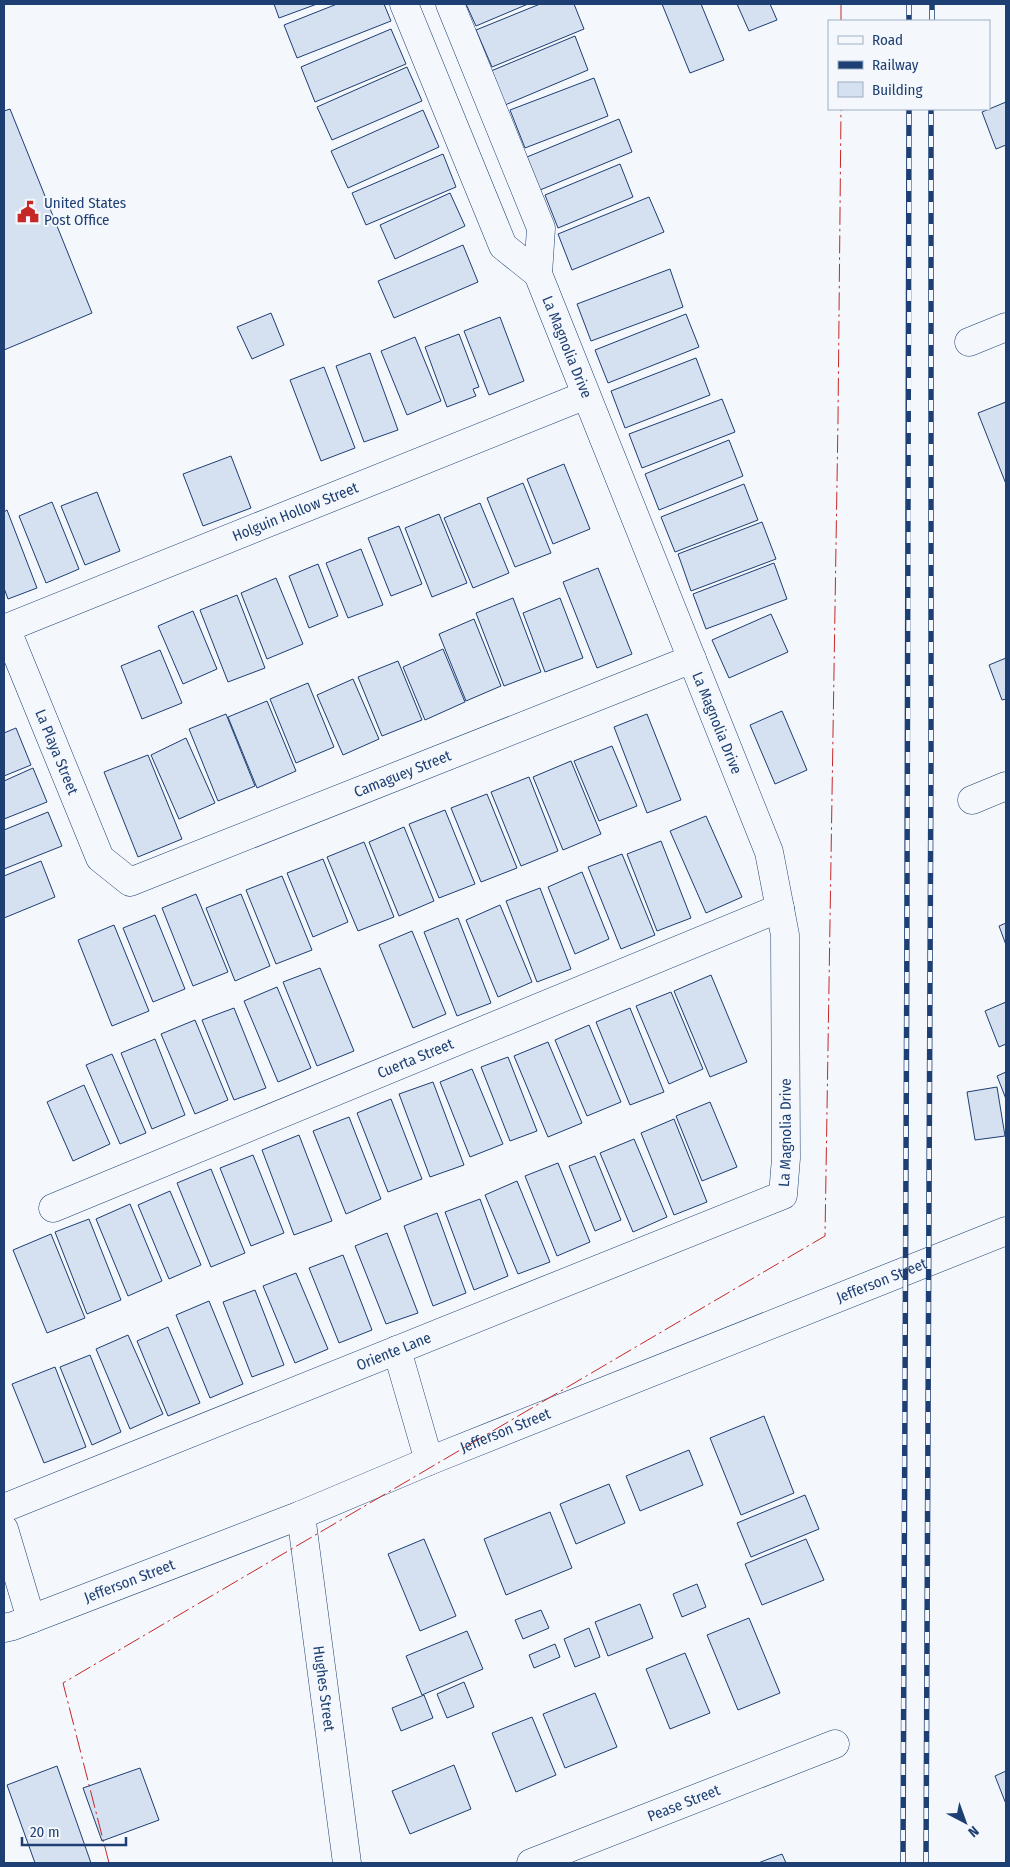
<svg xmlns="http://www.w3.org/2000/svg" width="1010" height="1867" font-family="'Fira Sans Condensed',sans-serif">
	<rect width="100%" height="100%" fill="#f4f7fb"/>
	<g fill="#d5e0f0" stroke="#1d3f73">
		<polygon points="274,4 317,4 279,18"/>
		<polygon points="337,4 384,4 391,21 297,58 284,25"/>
		<polygon points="466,4 528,4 476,26"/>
		<polygon points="540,4 574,4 584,29 492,67 476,30"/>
		<polygon points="662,4 701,4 724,60 690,73"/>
		<polygon points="737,4 770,4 777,20 749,31"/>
		<polygon points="391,29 406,64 315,102 301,67"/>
		<polygon points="575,36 588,70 505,105 491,71"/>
		<polygon points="407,67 422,101 332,140 317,107"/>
		<polygon points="594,78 608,116 525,148 510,110"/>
		<polygon points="1006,102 1006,145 996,149 982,112"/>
		<polygon points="10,109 92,313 4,350 4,111"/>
		<polygon points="423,110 439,147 348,188 331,151"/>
		<polygon points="619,119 632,152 540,190 527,157"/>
		<polygon points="443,154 456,187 366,225 352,193"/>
		<polygon points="620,164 633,197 558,228 545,195"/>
		<polygon points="450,193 465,226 395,259 380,225"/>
		<polygon points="649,197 664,232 572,270 558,234"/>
		<polygon points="463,245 478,282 394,318 378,281"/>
		<polygon points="670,269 683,307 591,341 577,304"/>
		<polygon points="271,313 284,345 252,359 237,327"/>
		<polygon points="686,314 699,347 608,383 595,350"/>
		<polygon points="500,317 524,381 489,395 464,331"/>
		<polygon points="459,334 479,387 473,389 476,396 447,407 425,347"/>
		<polygon points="415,337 441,401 407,415 381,351"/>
		<polygon points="370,353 398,430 364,442 336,366"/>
		<polygon points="696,358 710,395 625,428 611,391"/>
		<polygon points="324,367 355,448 321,461 290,380"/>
		<polygon points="722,399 735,432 642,468 629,434"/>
		<polygon points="1006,402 1006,484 978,413"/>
		<polygon points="729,440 743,476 659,510 645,474"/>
		<polygon points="231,456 251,508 203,526 183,474"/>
		<polygon points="564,464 590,529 553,544 527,479"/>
		<polygon points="523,483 551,553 515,567 487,498"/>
		<polygon points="744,484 758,520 675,552 661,517"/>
		<polygon points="97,492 120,551 85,565 61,506"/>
		<polygon points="52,502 79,569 46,583 19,516"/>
		<polygon points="480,503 509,573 473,588 444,518"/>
		<polygon points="7,510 37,588 8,599 4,588 4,512"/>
		<polygon points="439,514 467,583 432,597 405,528"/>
		<polygon points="762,522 776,559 691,591 678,554"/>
		<polygon points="399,526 422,584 391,596 368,538"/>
		<polygon points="361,549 383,605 348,618 326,563"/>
		<polygon points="774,563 787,599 706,629 693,594"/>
		<polygon points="318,564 338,616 309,628 289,576"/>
		<polygon points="598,568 632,654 597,668 563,582"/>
		<polygon points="276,578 303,644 267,659 241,593"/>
		<polygon points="237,595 265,668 228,682 200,610"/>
		<polygon points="513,598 541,672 504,686 476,613"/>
		<polygon points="560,598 583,658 545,672 523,613"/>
		<polygon points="193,611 217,669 183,684 158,626"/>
		<polygon points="771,614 788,652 729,678 712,640"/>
		<polygon points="474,619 501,686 466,701 439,634"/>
		<polygon points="443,649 465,702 425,720 403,667"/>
		<polygon points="160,650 182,703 142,719 121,666"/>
		<polygon points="1006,658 1006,699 1002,700 989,665"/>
		<polygon points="398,661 422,720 382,736 358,677"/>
		<polygon points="353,679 379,739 343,755 317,695"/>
		<polygon points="308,683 334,747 296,763 270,699"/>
		<polygon points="267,701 296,771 257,788 228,717"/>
		<polygon points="782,711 807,770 775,784 750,725"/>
		<polygon points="226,714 255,786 218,801 189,729"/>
		<polygon points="647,714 681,800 647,813 614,727"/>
		<polygon points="16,728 31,765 4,776 4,733"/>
		<polygon points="186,738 215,803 179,819 151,755"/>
		<polygon points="612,746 637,806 599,821 574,761"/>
		<polygon points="148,755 182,839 138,857 104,772"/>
		<polygon points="571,761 601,834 563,850 533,777"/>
		<polygon points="33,768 47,802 4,819 4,781"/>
		<polygon points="529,777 558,851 521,866 491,792"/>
		<polygon points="487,794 517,868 481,882 451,808"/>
		<polygon points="445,810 475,884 439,898 409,824"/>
		<polygon points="48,812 62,846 4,869 4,830"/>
		<polygon points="706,816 742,897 706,913 670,831"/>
		<polygon points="404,827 434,901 399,916 369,842"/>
		<polygon points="661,841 691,918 657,931 627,854"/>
		<polygon points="364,842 394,917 358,931 327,857"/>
		<polygon points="622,854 655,935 621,949 588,867"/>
		<polygon points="323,859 348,922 313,937 287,873"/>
		<polygon points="41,861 55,897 4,918 4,876"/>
		<polygon points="582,872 609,939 575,954 548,887"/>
		<polygon points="282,876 312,950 276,964 246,890"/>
		<polygon points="540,888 571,969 537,982 506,901"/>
		<polygon points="196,894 228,972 193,986 162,908"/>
		<polygon points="241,894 270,966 235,981 206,908"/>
		<polygon points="500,905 532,982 498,997 466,920"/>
		<polygon points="155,915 185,989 153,1002 123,928"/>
		<polygon points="458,918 491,1003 457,1016 424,932"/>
		<polygon points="1006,923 1006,945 999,926"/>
		<polygon points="114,925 149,1011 112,1026 78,940"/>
		<polygon points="412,931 446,1014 413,1028 379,945"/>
		<polygon points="320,968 354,1051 317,1066 283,982"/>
		<polygon points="711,975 747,1062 710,1077 674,991"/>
		<polygon points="277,987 311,1068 278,1082 244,1001"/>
		<polygon points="671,992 703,1069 669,1084 636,1006"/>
		<polygon points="1006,1002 1006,1044 999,1047 985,1011"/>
		<polygon points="234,1008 266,1088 234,1100 202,1020"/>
		<polygon points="630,1008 664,1092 630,1105 596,1022"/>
		<polygon points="195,1020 228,1100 195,1114 161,1034"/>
		<polygon points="589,1025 621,1102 587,1116 555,1040"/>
		<polygon points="155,1039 185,1115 152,1129 121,1053"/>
		<polygon points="548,1042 582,1123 548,1137 514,1056"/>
		<polygon points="112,1054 146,1133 120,1144 86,1065"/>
		<polygon points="508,1057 537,1131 510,1141 481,1067"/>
		<polygon points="472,1069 503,1144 470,1157 440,1082"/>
		<polygon points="1006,1072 1006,1099 997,1076"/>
		<polygon points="433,1082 464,1165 430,1177 399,1094"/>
		<polygon points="84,1085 110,1144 73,1161 47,1102"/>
		<polygon points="997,1087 1005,1136 975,1140 967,1092"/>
		<polygon points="391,1099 422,1179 388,1192 357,1113"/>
		<polygon points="710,1102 737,1167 702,1181 676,1116"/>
		<polygon points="349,1117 381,1199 346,1214 313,1131"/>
		<polygon points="674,1119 707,1202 674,1215 641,1133"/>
		<polygon points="299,1135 332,1221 294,1235 262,1150"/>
		<polygon points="634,1139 667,1217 633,1232 600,1153"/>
		<polygon points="253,1155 284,1233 251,1246 220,1168"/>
		<polygon points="595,1156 621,1220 595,1231 569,1166"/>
		<polygon points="558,1163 590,1242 557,1256 525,1176"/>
		<polygon points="211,1169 245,1253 211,1267 177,1183"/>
		<polygon points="517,1181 550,1262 518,1274 485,1195"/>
		<polygon points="170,1191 201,1265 169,1279 138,1205"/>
		<polygon points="480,1199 508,1276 474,1290 445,1212"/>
		<polygon points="130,1204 162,1281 128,1296 96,1219"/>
		<polygon points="437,1213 466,1293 433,1306 404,1226"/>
		<polygon points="89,1219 121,1300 87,1314 55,1232"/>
		<polygon points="387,1233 418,1313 386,1324 355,1246"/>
		<polygon points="51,1234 85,1318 47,1333 13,1250"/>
		<polygon points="343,1255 372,1330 339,1343 309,1268"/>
		<polygon points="296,1273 328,1349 295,1363 263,1286"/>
		<polygon points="255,1290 284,1365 252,1377 223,1302"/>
		<polygon points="209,1301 243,1384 210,1398 176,1315"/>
		<polygon points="168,1327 200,1403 168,1416 137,1341"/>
		<polygon points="128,1335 163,1414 130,1429 96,1349"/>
		<polygon points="90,1355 121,1432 92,1445 60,1367"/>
		<polygon points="55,1367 86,1447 44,1463 12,1384"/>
		<polygon points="764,1416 794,1493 741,1515 710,1438"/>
		<polygon points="689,1450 703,1485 640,1511 626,1476"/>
		<polygon points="609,1484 625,1523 576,1544 560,1504"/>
		<polygon points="805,1495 819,1529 751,1557 737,1523"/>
		<polygon points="550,1512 572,1568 506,1595 484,1539"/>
		<polygon points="424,1539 456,1616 420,1631 388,1554"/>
		<polygon points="806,1539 824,1580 762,1605 745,1564"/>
		<polygon points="697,1584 706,1607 682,1617 673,1594"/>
		<polygon points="640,1604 653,1638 608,1656 595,1622"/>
		<polygon points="541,1610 549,1628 523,1639 515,1620"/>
		<polygon points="749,1618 780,1693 738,1710 707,1635"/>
		<polygon points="589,1628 600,1657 575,1667 564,1639"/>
		<polygon points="467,1631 483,1669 422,1695 406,1656"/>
		<polygon points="555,1644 560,1657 534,1668 529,1655"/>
		<polygon points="685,1653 710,1713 670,1729 646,1669"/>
		<polygon points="464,1682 474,1707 447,1718 437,1694"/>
		<polygon points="595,1693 617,1747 565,1768 543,1714"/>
		<polygon points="424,1695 433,1718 401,1731 392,1708"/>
		<polygon points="532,1717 556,1775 516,1792 492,1733"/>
		<polygon points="454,1765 471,1809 410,1834 392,1791"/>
		<polygon points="57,1766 91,1863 35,1863 7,1785"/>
		<polygon points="140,1768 159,1820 102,1841 83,1788"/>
		<polygon points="1006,1771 1006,1804 995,1776"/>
		<polygon points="782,1854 786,1863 758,1863"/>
	</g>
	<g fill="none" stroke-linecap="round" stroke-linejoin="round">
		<g stroke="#1d3f73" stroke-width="29">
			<g id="street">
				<polyline points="404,4 503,246 538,274 541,228 450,4"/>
				<polyline points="969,342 1006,327"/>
				<path id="s1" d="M6 628 100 858 130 882 692 659"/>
				<path id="s2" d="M4 629 586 395"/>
				<polyline points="972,800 1006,786"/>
				<path id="s3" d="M53 1208 780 908"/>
				<polyline points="397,1350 429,1461"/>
				<path id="s4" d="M4 1508 783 1195 786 1158 785 935 769 852 538 274"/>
				<path id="s5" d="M301 1515 347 1863"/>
				<polyline points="4,1529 31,1619"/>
				<path id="s6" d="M531 1863 835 1744"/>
			</g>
		</g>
		<g stroke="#1d3f73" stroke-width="29">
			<g id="secondary">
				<path id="s7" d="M4 1628 13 1626 301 1515 429 1461 1006 1231"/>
			</g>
		</g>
		<use href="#street" stroke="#f4f7fb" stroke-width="28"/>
		<use href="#secondary" stroke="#f4f7fb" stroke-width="28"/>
		<g stroke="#1d3f73" stroke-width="5.5">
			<g id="rail">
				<polyline points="909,4 909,21"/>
				<polyline points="932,21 932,4"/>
				<path d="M903 1863C904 1278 910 694 909 109"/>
				<polyline points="926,1863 931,757 931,109"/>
			</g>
		</g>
		<use href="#rail" stroke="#f4f7fb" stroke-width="4" stroke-dasharray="11" stroke-linecap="butt"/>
		<g stroke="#c62828" stroke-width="1" stroke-dasharray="18 4 2.5 4" stroke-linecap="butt">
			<polyline points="841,21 841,4"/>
			<polyline points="109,1863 63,1683 825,1236 838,420 841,109"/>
		</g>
	</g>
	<defs>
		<g id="civic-bare" transform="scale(1.725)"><path d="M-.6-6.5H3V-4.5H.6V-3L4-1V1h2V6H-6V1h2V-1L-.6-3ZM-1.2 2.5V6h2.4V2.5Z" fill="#c62828" stroke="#f4f7fb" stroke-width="2.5" paint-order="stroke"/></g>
	</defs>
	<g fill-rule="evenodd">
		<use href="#civic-bare" x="28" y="212"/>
	</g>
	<g text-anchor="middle" stroke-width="4" stroke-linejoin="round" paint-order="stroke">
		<g font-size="15" fill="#1d3f73" stroke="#f4f7fb" text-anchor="start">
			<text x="44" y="208">United States<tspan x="44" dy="17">Post Office</tspan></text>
		</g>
		<g font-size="15" fill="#1d3f73" stroke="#f4f7fb">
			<text transform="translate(567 347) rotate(68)" y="5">La Magnolia Drive</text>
			<text dy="5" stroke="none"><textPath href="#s2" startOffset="314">Holguin Hollow Street</textPath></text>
			<text transform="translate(717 723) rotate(68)" y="5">La Magnolia Drive</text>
			<text dy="5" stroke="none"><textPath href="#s1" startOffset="134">La Playa Street</textPath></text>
			<text dy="5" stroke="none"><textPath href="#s1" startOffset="580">Camaguey Street</textPath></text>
			<text dy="5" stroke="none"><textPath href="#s3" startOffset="392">Cuerta Street</textPath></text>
			<text dy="5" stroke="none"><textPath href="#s4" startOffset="902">La Magnolia Drive</textPath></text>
			<text dy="5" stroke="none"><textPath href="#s7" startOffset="944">Jefferson Street</textPath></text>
			<text dy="5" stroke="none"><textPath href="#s4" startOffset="420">Oriente Lane</textPath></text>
			<text dy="5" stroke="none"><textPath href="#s7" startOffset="539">Jefferson Street</textPath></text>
			<text dy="5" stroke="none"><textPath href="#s7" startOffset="134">Jefferson Street</textPath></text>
			<text dy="5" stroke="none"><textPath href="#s5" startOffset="175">Hughes Street</textPath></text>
			<text dy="5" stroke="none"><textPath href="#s6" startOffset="164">Pease Street</textPath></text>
		</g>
	</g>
	<rect width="1010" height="1867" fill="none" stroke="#1d3f73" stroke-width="10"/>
	<rect x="828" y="20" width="162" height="90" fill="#f4f7fb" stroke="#9eadc5"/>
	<rect x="838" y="36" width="25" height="8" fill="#f4f7fb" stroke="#9eadc5"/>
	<text x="872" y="45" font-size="15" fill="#1d3f73">Road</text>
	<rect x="838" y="61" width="25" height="8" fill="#1d3f73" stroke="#9eadc5"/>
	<text x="872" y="70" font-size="15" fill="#1d3f73">Railway</text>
	<rect x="838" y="82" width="25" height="15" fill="#d5e0f0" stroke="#9eadc5"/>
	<text x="872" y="95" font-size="15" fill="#1d3f73">Building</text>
	<g transform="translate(965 1822) rotate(139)" stroke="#f4f7fb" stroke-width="4" paint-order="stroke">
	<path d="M0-4L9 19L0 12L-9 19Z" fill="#1d3f73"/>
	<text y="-8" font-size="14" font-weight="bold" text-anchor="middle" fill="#1d3f73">N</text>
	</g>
	<path d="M22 1837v8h104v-8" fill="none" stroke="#1d3f73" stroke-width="2.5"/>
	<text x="30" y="1837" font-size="15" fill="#1d3f73" stroke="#f4f7fb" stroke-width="4" paint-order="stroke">20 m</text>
</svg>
